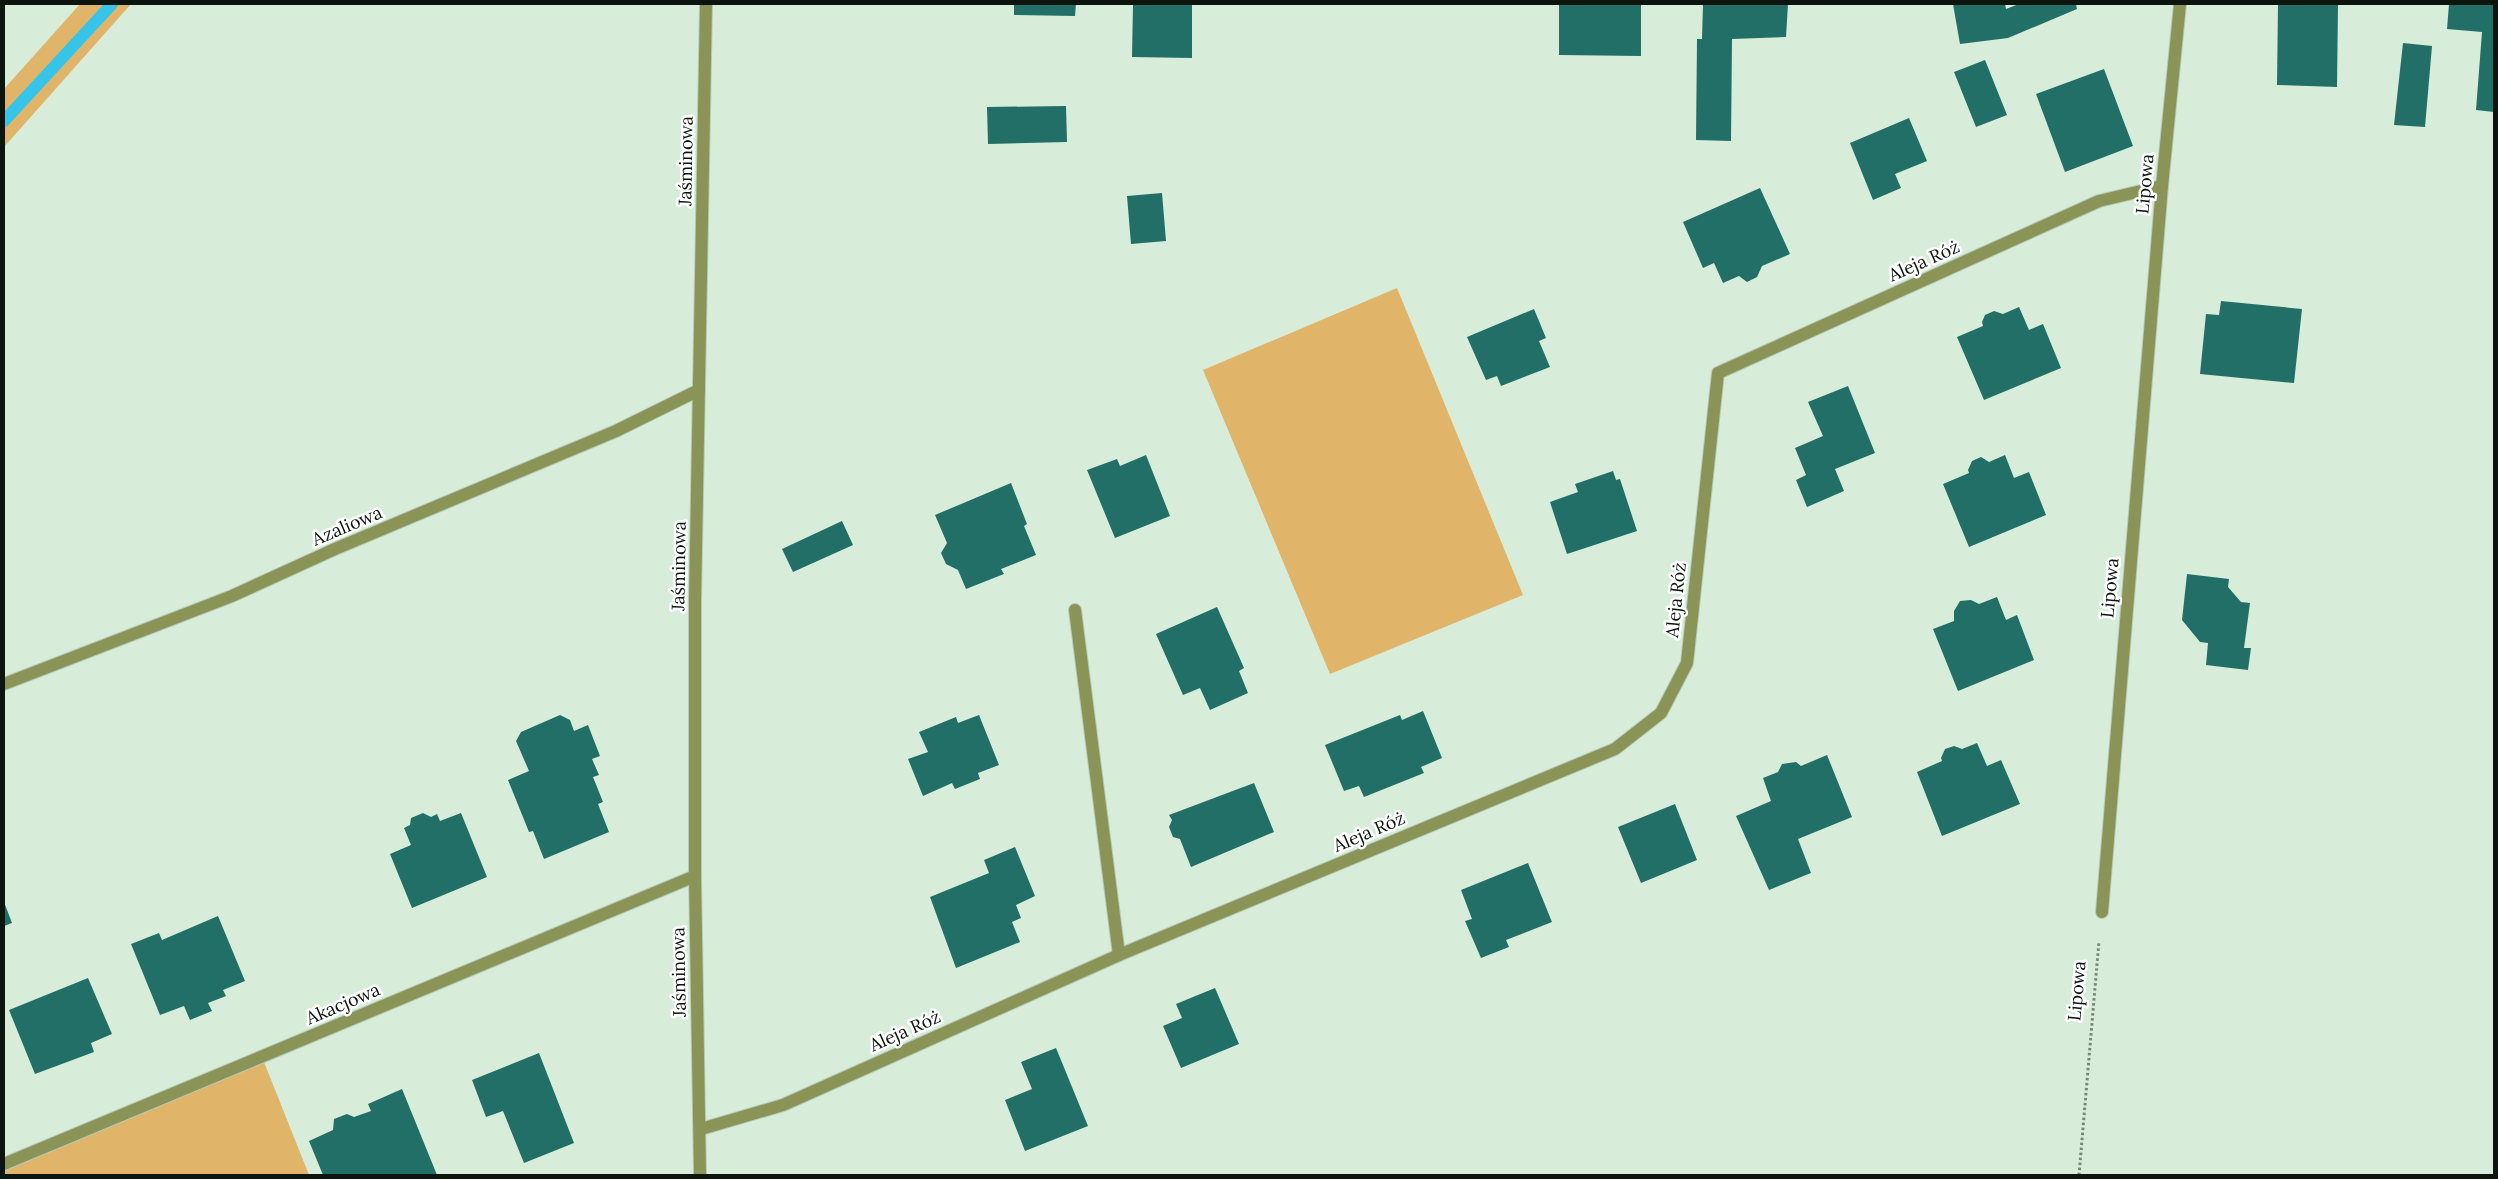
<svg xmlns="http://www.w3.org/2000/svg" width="2498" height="1179" font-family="Lora,serif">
	<rect width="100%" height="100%" fill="#d7edda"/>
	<g fill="#e0b569">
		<polygon points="80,4 131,4 4,147 4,89"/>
		<polygon points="1397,288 1523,595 1330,674 1203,370"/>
		<polygon points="262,1057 309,1175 4,1175 4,1164"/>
	</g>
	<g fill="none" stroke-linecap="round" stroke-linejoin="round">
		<polyline stroke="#36c4e8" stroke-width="12" points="4,121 112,4"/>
	</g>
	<g fill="#216f66">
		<polygon points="1014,4 1076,4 1075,16 1014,15"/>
		<polygon points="1133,4 1192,4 1192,58 1132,57"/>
		<polygon points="1559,4 1641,4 1641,56 1559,55"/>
		<polygon points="1703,4 1788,4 1786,37 1732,39 1731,141 1696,140 1697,39 1702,39"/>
		<polygon points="1953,4 2005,4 2006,9 2019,4 2076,4 2077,9 2008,38 1960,44"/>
		<polygon points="2278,4 2338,4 2337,87 2277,85"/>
		<polygon points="2449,4 2494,4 2494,112 2476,110 2482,32 2447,29"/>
		<polygon points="2403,43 2432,46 2425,127 2394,125"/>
		<polygon points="1985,60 2007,115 1976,127 1954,72"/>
		<polygon points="2104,69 2133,146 2065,172 2036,94"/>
		<polygon points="1066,106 1067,142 988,144 987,107"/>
		<polygon points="1909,118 1927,161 1895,174 1901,188 1873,200 1850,143"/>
		<polygon points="1760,188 1790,254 1762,266 1757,277 1747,282 1739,276 1723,283 1714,263 1703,268 1683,222"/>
		<polygon points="1162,193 1166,241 1131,244 1127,196"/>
		<polygon points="2221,301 2302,309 2294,383 2200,374 2206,314 2219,315"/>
		<polygon points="2019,307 2029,330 2043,324 2061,368 1984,400 1957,337 1983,326 1982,322 1985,315 1994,311 2003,314"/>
		<polygon points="1534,309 1546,338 1539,341 1550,367 1501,386 1497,376 1486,380 1467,337"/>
		<polygon points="1848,386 1875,453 1835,469 1844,491 1807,507 1796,480 1806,475 1795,448 1823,436 1808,402"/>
		<polygon points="1146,455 1170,516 1115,538 1087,470 1117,459 1120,466"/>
		<polygon points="2005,455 2014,478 2029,472 2046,515 1969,547 1943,484 1969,473 1968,470 1972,461 1981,457 1989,462"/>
		<polygon points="1613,471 1616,480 1620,479 1637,531 1567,554 1550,502 1578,492 1575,484"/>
		<polygon points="1011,483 1027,524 1024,526 1036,555 1001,569 1004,574 966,589 958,570 946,564 941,553 947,543 935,515"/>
		<polygon points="842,521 853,545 793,572 782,549"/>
		<polygon points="2187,574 2229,579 2228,587 2241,602 2250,603 2244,648 2251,648 2248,670 2206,665 2208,643 2200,642 2182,620"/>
		<polygon points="1997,597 2006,620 2017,615 2034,660 1958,691 1933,629 1954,621 1954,611 1960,601 1971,600 1979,604"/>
		<polygon points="1217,607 1244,668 1239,671 1248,693 1210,710 1200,688 1183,695 1156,634"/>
		<polygon points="1423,711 1442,758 1421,767 1424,773 1364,797 1359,786 1344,791 1325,745 1400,715 1402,720"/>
		<polygon points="560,715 570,720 574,731 588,725 600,756 592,759 599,775 593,777 603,802 598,804 609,832 544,859 533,831 529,832 508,780 529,771 516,741 521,732"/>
		<polygon points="979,715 999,765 978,773 980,779 955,789 952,783 923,796 908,759 928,752 919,732 956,717 958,723"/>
		<polygon points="1977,743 1987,766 2001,760 2020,804 1942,836 1917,772 1942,761 1941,758 1945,749 1954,746 1962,749"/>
		<polygon points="1827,755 1852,817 1798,839 1811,873 1769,890 1736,816 1771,801 1763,778 1778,772 1782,764 1796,762 1801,766"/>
		<polygon points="1254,783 1274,832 1191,867 1180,839 1173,837 1169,827 1172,820 1169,815"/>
		<polygon points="1675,804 1697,860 1641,883 1618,827"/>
		<polygon points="423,813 431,817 437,814 440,821 461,813 487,877 412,908 390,854 411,845 404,828 410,825 411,818"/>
		<polygon points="1015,847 1035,896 1016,905 1021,918 1012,922 1020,942 956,968 930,897 989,873 984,860"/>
		<polygon points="1528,863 1552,922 1506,940 1509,947 1481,958 1465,921 1472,919 1461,890"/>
		<polygon points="4,902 12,923 4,926"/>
		<polygon points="218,916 245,981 223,990 226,996 208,1003 212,1011 190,1020 184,1006 160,1015 131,944 159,933 162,940"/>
		<polygon points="88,978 112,1034 91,1043 94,1052 35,1074 9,1010"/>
		<polygon points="1215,988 1239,1044 1181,1068 1163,1026 1182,1018 1176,1004"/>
		<polygon points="1056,1048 1088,1126 1025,1151 1005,1100 1032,1089 1021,1062"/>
		<polygon points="539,1053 574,1143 524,1163 503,1111 486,1117 472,1080"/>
		<polygon points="402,1089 437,1175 323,1175 309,1141 333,1130 334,1119 347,1114 354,1117 371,1111 368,1104"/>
	</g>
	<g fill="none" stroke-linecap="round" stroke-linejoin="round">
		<g stroke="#b7cab9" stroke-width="14">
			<g id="minor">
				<polyline points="1075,610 1119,955"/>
				<polyline points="4,684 232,596 335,549 616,431 699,390"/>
				<polyline points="2102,912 2162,186 2180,4"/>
				<polyline points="701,1129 783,1105 1119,955 1615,749 1661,713 1687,663 1718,373 2099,201 2162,186"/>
				<polyline points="4,1164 695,876"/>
				<polyline points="700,1175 695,876 695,602 706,4"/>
			</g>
		</g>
		<polyline stroke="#768679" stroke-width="3" stroke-dasharray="2.5 2.5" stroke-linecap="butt" points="2079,1175 2099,941"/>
		<use href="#minor" stroke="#8b9457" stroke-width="12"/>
	</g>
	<g text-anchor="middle" stroke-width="5" stroke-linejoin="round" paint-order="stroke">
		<g font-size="18" fill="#0c140e" stroke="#fff">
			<text transform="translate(686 161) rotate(-89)" y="6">Jaśminowa</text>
			<text transform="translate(2145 184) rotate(-85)" y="6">Lipowa</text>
			<text transform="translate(1924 261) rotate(-24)" y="6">Aleja Róż</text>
			<text transform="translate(347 526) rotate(-23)" y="6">Azaliowa</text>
			<text transform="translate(679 566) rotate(-89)" y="6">Jaśminowa</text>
			<text transform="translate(2110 588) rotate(-85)" y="6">Lipowa</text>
			<text transform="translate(1676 600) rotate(-84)" y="6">Aleja Róż</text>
			<text transform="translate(1369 832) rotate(-23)" y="6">Aleja Róż</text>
			<text transform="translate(679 972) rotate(-91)" y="6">Jaśminowa</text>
			<text transform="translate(2077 991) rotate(-85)" y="6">Lipowa</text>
			<text transform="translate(343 1004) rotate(-23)" y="6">Akacjowa</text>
			<text transform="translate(905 1031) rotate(-24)" y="6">Aleja Róż</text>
		</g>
	</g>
	<rect width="2498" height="1179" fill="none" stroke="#0c140e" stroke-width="10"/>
</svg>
